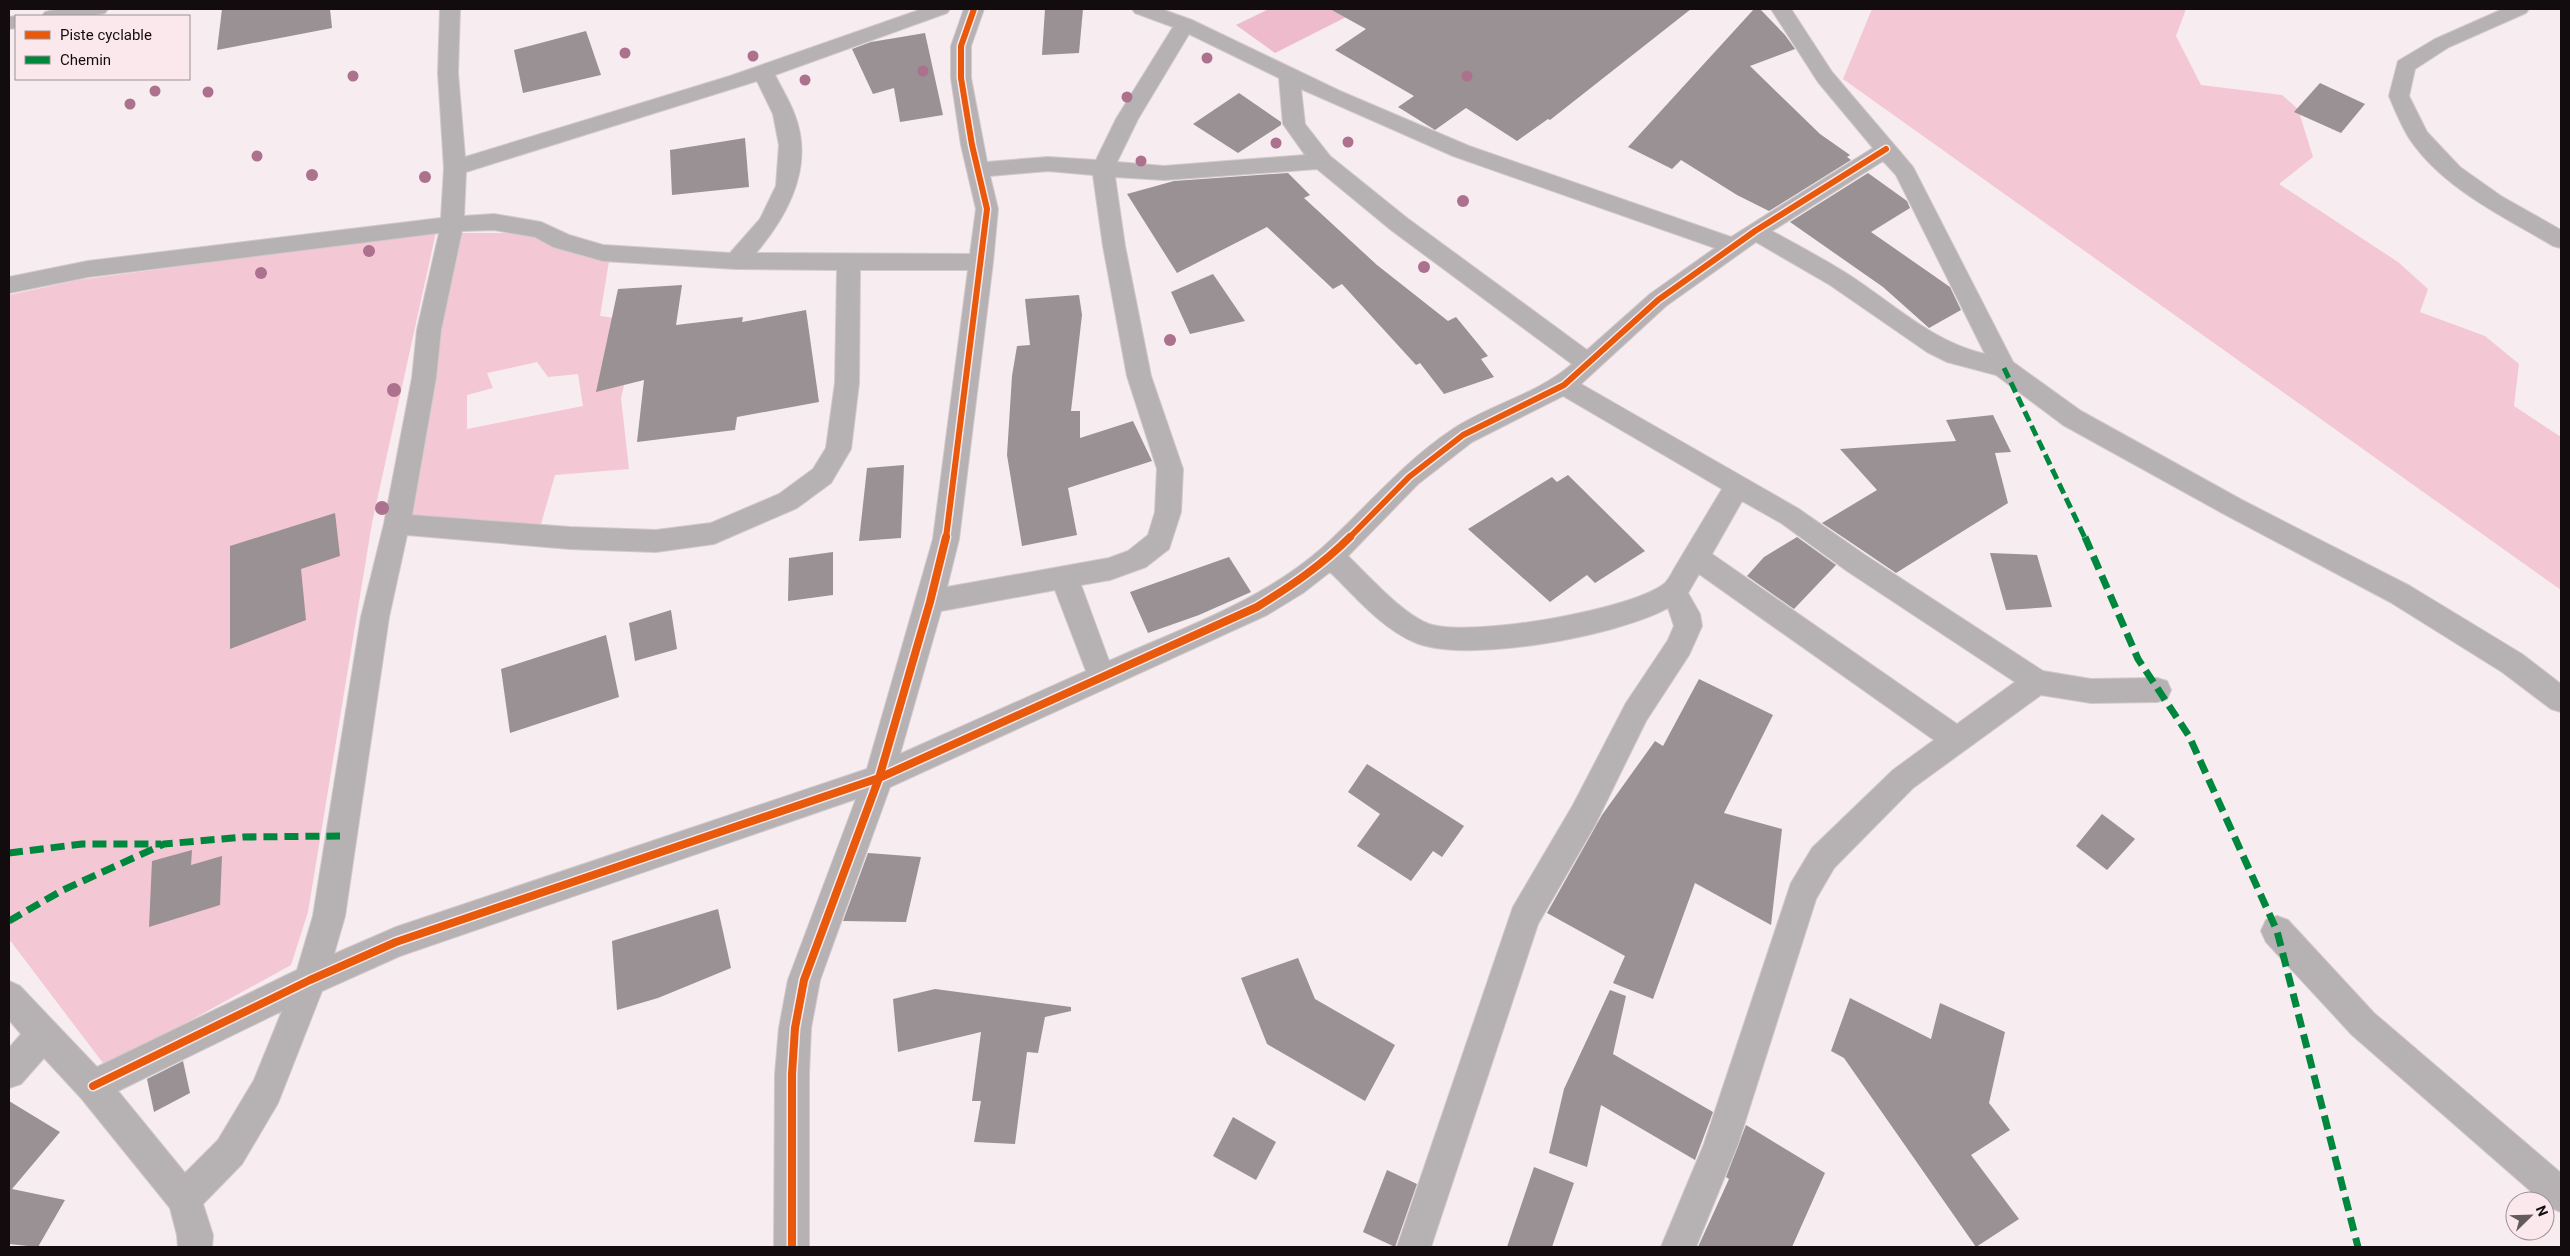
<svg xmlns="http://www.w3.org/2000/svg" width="2570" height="1256" font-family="Roboto,sans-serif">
	<rect width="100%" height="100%" fill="#f7ecef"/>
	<g fill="#f4c7d5" fill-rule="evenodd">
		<polygon points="1872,9 2186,9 2176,36 2201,85 2282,95 2298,109 2313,157 2279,184 2398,262 2428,289 2420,312 2485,336 2519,364 2514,406 2561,437 2561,590 1843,79"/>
		<polygon points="436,232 372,523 308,912 291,965 106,1067 9,939 9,295 78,280"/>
		<path d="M456 233H534L609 261 600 316 630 320 628 368 621 398 629 469 555 475 541 524 403 520ZM537 362 548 377 578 374 583 406 467 429V395L493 388 487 373Z"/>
	</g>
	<polygon fill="#ebc" points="1269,9 1362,9 1275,53 1236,25"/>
	<g fill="#999193">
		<polygon points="222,9 330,9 332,28 217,50"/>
		<polygon points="1045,9 1083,9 1079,53 1042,55"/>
		<polygon points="1330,9 1691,9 1550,120 1548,119 1517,141 1466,108 1435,130 1398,107 1414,96 1335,50 1366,29"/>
		<polygon points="1754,9 1760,9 1785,35 1795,49 1750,66 1820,134 1850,155 1847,157 1851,160 1769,211 1737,195 1681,160 1672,169 1628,147"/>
		<polygon points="586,31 601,75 523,93 514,50"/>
		<polygon points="925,33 943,115 900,122 894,88 873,94 852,49 871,42"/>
		<polygon points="2320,83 2365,104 2341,133 2294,112"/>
		<polygon points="1239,93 1281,122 1281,125 1238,153 1193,124"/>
		<polygon points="745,138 749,187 672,195 670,150"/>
		<polygon points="1288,173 1310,195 1304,198 1377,265 1448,321 1456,317 1488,356 1481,359 1494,377 1444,394 1420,363 1416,365 1342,284 1333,289 1267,227 1177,273 1127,194 1174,181"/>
		<polygon points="1868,173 1907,201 1910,208 1871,232 1950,287 1961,310 1929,328 1883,287 1790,222"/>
		<polygon points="1213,274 1245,321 1190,334 1171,292"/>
		<polygon points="682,285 676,325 743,317 742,322 806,310 819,402 737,417 735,430 637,442 644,380 596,392 618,289"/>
		<polygon points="1079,295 1082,315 1071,411 1080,411 1080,438 1133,421 1152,461 1068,488 1077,535 1022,546 1007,455 1012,376 1017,346 1030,345 1025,299"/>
		<polygon points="1993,415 2011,452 1995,453 2008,503 1896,573 1822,523 1877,490 1840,449 1956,441 1946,420"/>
		<polygon points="904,465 901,538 859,541 867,468"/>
		<polygon points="1568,475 1645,551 1595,583 1587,575 1550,602 1468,529 1552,477 1557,482"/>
		<polygon points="335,513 340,556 301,569 306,620 230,649 230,546"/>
		<polygon points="1797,537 1836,565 1794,609 1747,576 1764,557"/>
		<polygon points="833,552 833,595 788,601 789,558"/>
		<polygon points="1990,553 2037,555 2052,607 2006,610"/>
		<polygon points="1229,557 1251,592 1199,615 1148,633 1130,592"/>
		<polygon points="671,610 677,649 635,661 629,623"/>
		<polygon points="606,635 619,697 510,733 501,669"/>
		<polygon points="1699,679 1773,715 1724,813 1782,829 1771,925 1695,883 1653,999 1613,983 1625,956 1547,913 1602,815 1655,741 1663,746"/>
		<polygon points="1367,764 1464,826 1442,857 1433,851 1411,881 1357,846 1380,814 1348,792"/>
		<polygon points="2102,814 2135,839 2107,870 2076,846"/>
		<polygon points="192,850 191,865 222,856 220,905 149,927 152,861"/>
		<polygon points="868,853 921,857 906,922 843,921"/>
		<polygon points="718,909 731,968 658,998 617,1010 612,941"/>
		<polygon points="1298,958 1315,999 1395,1045 1365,1101 1267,1044 1241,978"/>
		<polygon points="935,989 1071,1007 1071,1011 1045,1017 1038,1053 1027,1052 1015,1144 974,1142 981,1101 972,1101 981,1032 898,1052 893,999"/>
		<polygon points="1610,990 1626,996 1613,1054 1713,1112 1695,1160 1601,1105 1587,1167 1549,1153 1564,1089"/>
		<polygon points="1850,998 1931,1039 1940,1003 2005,1032 1989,1103 2010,1130 1971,1155 2019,1219 1976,1247 1844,1058 1831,1051"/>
		<polygon points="183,1061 190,1093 154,1112 147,1079"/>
		<polygon points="9,1101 60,1132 12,1189 65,1200 38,1247 9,1244"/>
		<polygon points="1233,1117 1276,1142 1256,1180 1213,1156"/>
		<polygon points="1746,1125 1825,1173 1792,1247 1698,1247 1729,1179 1726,1177"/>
		<polygon points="1534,1167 1574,1183 1552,1247 1507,1247"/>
		<polygon points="1387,1170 1417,1184 1395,1247 1363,1232"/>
	</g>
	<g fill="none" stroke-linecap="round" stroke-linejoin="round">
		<g stroke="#d2c9cc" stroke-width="2">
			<g id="minor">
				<polygon points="59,9 108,9 105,13 90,16 42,16 45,12"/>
				<path d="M440 9H460L458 73 465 157 730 76 922 9H950L947 13 775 75C781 87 789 100 794 113 815 165 789 214 756 253L970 254 976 209 961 145 951 78V46L964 9H984L971 46V78L987 162 1048 157 1096 160 1116 119 1173 27 1135 13 1132 9H1161L1192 20 1340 91 1469 146 1731 237 1873 148 1818 82 1771 9H1791L1832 72 1913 167 2013 362 2081 411 2242 500 2410 586 2522 654 2561 684V712L2551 709 2502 672 2390 602 2224 514 2063 425 1996 375 1947 362 1927 352 1830 285 1756 242 1666 306 1581 384 1799 509 1865 555 2043 671 2091 679 2157 678 2167 681 2171 690 2167 699 2157 702 2091 703 2041 695 1913 788 1834 868 1816 899 1738 1144 1696 1247H1661L1704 1144 1791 883 1812 848 1893 770 1934 740 1699 574 1688 593 1700 614 1702 626 1689 655 1646 721 1595 825 1538 924 1431 1247H1397L1513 907 1573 805 1626 703 1668 640 1674 626 1668 608C1620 635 1465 665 1414 642 1381 628 1355 596 1330 572L1303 593 1267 615 890 787 820 980 811 1028 809 1074V1247H774L775 1074 779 1028 788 980 856 799 400 956 322 991 278 1103 242 1164 203 1204 213 1235 212 1247H178L177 1235 170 1208 81 1098 44 1058 21 1084 9 1088V1048L21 1034 9 1020V981L20 986 97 1067 297 970 313 916 361 617 384 524 412 378 417 330 439 233 88 277 9 293V277L88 261 441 218 444 168 438 73ZM1189 34 1279 78 1283 124 1305 155 1164 166 1117 162 1138 119ZM757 81 773 114 779 145 776 186 760 219 730 253 603 245 569 235 541 222 494 214 464 216 466 172ZM1301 89 1453 156 1715 248 1650 294 1587 350 1407 218 1330 156 1305 124ZM1883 161 1896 175 1985 354C1930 341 1892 302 1846 273 1822 258 1797 245 1772 231ZM1317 169 1391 230 1572 364C1538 394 1491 404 1453 429 1403 462 1366 508 1322 548 1262 601 1182 628 1109 661L1081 585 1110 580 1146 567 1169 549 1181 512 1183 469 1151 376 1125 246 1115 177 1164 180ZM1048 171 1093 175 1103 246 1127 376 1157 469 1155 512 1148 535 1128 551 1109 558 947 587 959 539 993 262 998 209 990 176ZM494 230 535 237 553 247 603 261 736 269 837 270 835 383 826 448 813 469 779 494 711 523 656 530 570 527 412 515 436 378 441 330 462 231ZM860 270H968L933 539 867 769 396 927 334 954 345 916 389 617 407 535 570 549 656 552 714 544 797 508 831 483 851 449 859 383ZM1563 396 1722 489C1707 514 1692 539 1677 564 1673 570 1670 578 1665 583 1633 610 1469 638 1429 624 1401 613 1370 577 1348 556L1418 484 1472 442ZM1742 501 1781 523 1847 571 2015 682 1957 724 1712 554ZM1055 590 1086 671 900 754 941 611ZM282 1011 254 1080 218 1140 185 1173 118 1091Z"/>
				<path d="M2503 9H2529L2526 13 2449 47 2415 69 2409 96 2427 132 2460 167 2501 196 2561 230V248L2553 246C2503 216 2442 188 2409 138 2401 125 2395 110 2389 96L2398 61 2435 39Z"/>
				<polygon points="16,16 16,28 9,29 9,17"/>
				<polygon points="2277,916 2288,920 2374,1013 2561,1173 2561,1212 2549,1207 2545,1201 2542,1201 2352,1035 2266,942 2261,931 2266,920"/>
			</g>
		</g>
		<use href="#minor" fill="#b6b2b4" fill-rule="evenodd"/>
		<polyline stroke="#00873e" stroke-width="5" stroke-dasharray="11 5" stroke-linecap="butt" points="2004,368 2085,538"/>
		<g stroke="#00873e" stroke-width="7" stroke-dasharray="14 7" stroke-linecap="butt">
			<polyline points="2085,537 2138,659 2189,736 2277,931 2358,1247"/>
			<polyline points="9,853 82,844 161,844"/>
			<polyline points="9,921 63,890 164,844 244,837 340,836"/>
		</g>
		<g stroke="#fbe8ed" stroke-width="9">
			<g id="cycleway-far1">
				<polyline points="946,538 987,209 972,145 961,78 961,46 974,9"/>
				<polyline points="1349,538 1409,477 1463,435 1564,385 1658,300 1755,231 1886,149"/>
			</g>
		</g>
		<g stroke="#fbe8ed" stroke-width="11">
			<g id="cycleway">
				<path d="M93 1086 310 980 396 942 879 778 1257 607C1291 586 1322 565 1350 537"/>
				<polyline points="792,1247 792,1074 795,1028 804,980 879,778 930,602 946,537"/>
			</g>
		</g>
		<use href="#cycleway-far1" stroke="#e8590c" stroke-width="6"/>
		<use href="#cycleway" stroke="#e8590c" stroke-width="8"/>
	</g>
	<g fill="#ac718d">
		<circle cx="625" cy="53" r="5.5"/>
		<circle cx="753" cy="56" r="5.5"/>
		<circle cx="1207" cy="58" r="5.5"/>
		<circle cx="923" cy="71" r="5.5"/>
		<circle cx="353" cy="76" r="5.5"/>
		<circle cx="1467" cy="76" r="5.5"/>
		<circle cx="805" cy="80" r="5.5"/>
		<circle cx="155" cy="91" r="5.5"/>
		<circle cx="208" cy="92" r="5.5"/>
		<circle cx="1127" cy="97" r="5.5"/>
		<circle cx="130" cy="104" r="5.5"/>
		<circle cx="1348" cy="142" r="5.5"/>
		<circle cx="1276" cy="143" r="5.5"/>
		<circle cx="257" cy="156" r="5.5"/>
		<circle cx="1141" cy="161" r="5.5"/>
		<circle cx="312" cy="175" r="6"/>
		<circle cx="425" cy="177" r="6"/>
		<circle cx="1463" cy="201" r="6"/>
		<circle cx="369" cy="251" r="6"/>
		<circle cx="1424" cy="267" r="6"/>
		<circle cx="261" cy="273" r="6"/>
		<circle cx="1170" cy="340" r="6"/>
		<circle cx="394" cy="390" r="7"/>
		<circle cx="382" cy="508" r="7"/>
	</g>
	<rect width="2570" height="1256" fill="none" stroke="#130c0e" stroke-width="20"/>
	<rect x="15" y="15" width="175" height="65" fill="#fbe8ed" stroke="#9e9094"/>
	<rect x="25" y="31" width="25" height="8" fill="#e8590c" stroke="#9e9094"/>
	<text x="60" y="40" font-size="15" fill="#130c0e">Piste cyclable</text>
	<rect x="25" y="56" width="25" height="8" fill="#00873e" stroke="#9e9094"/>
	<text x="60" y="65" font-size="15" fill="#130c0e">Chemin</text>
	<g transform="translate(2530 1216) rotate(67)"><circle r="24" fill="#fbe8ed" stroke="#9e9094"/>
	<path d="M0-4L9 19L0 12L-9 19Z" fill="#635a5d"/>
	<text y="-8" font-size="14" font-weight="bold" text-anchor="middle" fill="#130c0e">N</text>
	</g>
</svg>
